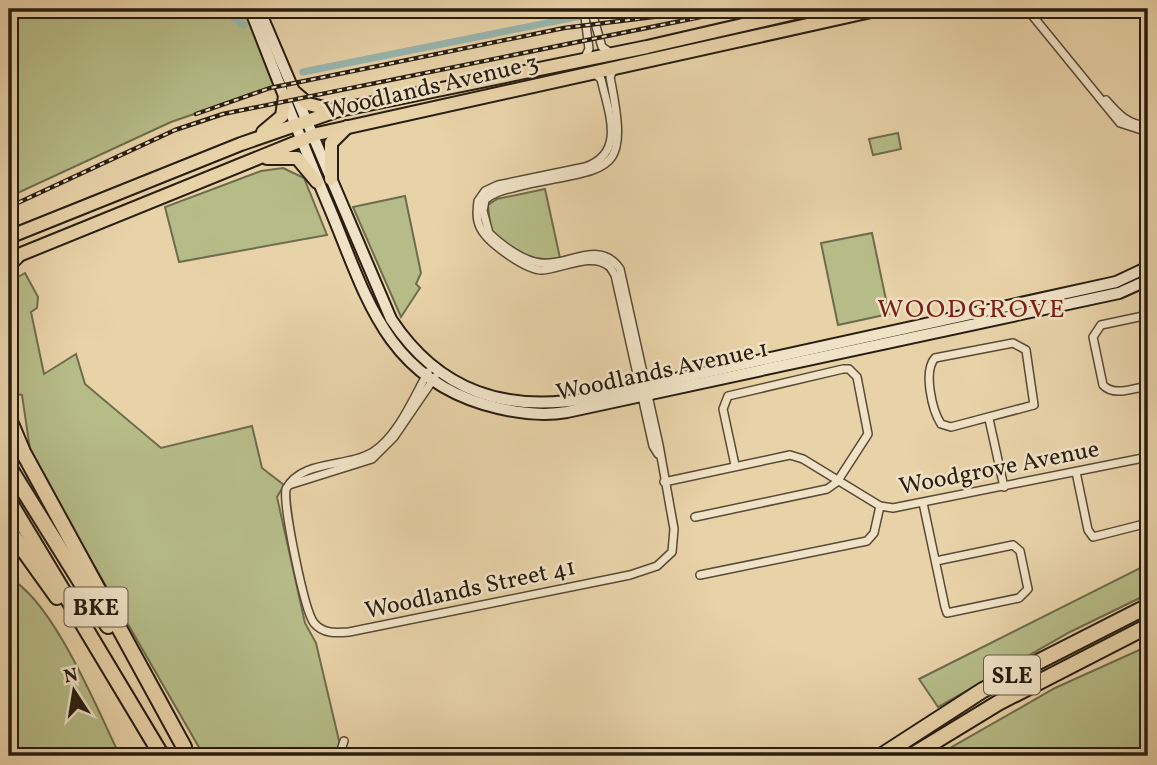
<svg xmlns="http://www.w3.org/2000/svg" width="1157" height="765" font-family="Vollkorn,serif">
	<rect width="100%" height="100%" fill="#e8d2a8"/>
	<filter id="stains"><feTurbulence type="fractalNoise" baseFrequency=".00286" numOctaves="4"/><feColorMatrix values="0 0 0 0 .2 0 0 0 0 .09 0 0 0 0 .02 0 0 0 .5 -.17"/></filter>
	<radialGradient id="worn" r=".72"><stop offset=".6" stop-color="#630" stop-opacity="0"/><stop offset="1" stop-color="#630" stop-opacity=".3"/></radialGradient>
	<g fill="#b6bc88" stroke="#6f6c4c" stroke-width="2">
		<polygon points="9,9 245,9 275,86 171,122 9,197"/>
		<polygon points="898,133 901,149 873,155 869,139"/>
		<polygon points="283,168 304,178 327,235 179,262 165,207 261,171"/>
		<path d="M545 189 560 258C528 264 516 249 491 233L488 205 497 199Z"/>
		<polygon points="405,196 421,273 416,284 420,288 401,317 353,207"/>
		<polygon points="872,233 889,314 838,325 821,243"/>
		<polygon points="25,273 38,297 37,308 31,312 44,374 76,354 85,384 161,448 252,426 262,468 284,485 277,497 305,623 316,643 341,749 340,756 204,756 31,456 22,395 9,393 9,282"/>
		<polygon points="1148,564 1148,594 1070,632 938,707 919,679"/>
		<path d="M9 578C53 600 98 711 120 756H9Z"/>
		<polygon points="1148,646 1148,756 936,756 1055,688"/>
	</g>
	<g fill="none" stroke-linecap="round" stroke-linejoin="round">
		<g stroke="#98b6ae" stroke-width="7">
			<polyline points="221,9 244,25"/>
			<polyline points="303,72 616,9"/>
		</g>
		<g stroke="#584a36" stroke-width="10">
			<g id="street">
				<polyline points="584,9 589,49 584,59"/>
				<polyline points="591,9 602,47 611,53"/>
				<polyline points="1027,9 1120,123 1148,132"/>
				<path d="M595 74 601 79C608 111 627 153 585 167L498 185 485 191 478 201C477 210 476 219 480 227 486 242 526 270 542 270 562 269 592 251 610 267L615 275 653 446 658 454"/>
				<path d="M1106 100C1118 114 1128 125 1148 126"/>
				<path d="M1148 315 1101 325 1093 337 1103 385C1114 397 1134 388 1148 386"/>
				<path d="M1013 343 1026 350 1034 405 951 427 941 424C932 410 923 371 935 358Z"/>
				<path d="M428 372C414 397 398 436 373 452 347 468 302 459 286 489 283 505 304 610 314 623 323 634 336 633 349 632L630 575 657 566 672 552 674 529 659 445 620 269C599 238 568 267 540 263 523 261 500 244 489 233L483 211 485 200C496 190 511 189 525 185 613 166 630 177 610 77L614 69"/>
				<polyline points="989,419 1004,487"/>
				<polyline points="1076,472 1088,530 1093,537 1148,523"/>
				<polyline points="664,482 790,455 803,459 880,506 893,508 1148,457"/>
				<polyline points="289,485 372,459 394,437 435,377"/>
				<polyline points="923,503 945,607 947,613 1019,598 1028,589 1020,551 1013,545 936,561"/>
				<polyline points="695,517 827,489 837,482 868,434 857,377 849,369 843,369 728,396 723,409 735,465"/>
				<polyline points="700,575 867,541 874,533 880,506"/>
				<polyline points="339,756 344,741"/>
				<polyline points="409,756 413,756"/>
			</g>
		</g>
		<g stroke="#281d10" stroke-width="14">
			<g id="secondary">
				<path d="M250 9C275 73 300 138 327 202 364 288 381 373 483 404 510 412 538 417 567 412L1119 293 1148 280"/>
				<path d="M259 9 391 319C439 392 506 413 589 398L1116 282 1148 267"/>
			</g>
		</g>
		<g stroke="#281d10" stroke-width="16">
			<g id="primary">
				<polyline points="293,91 308,104 332,110"/>
				<polyline points="263,132 282,116 285,96"/>
				<polyline points="267,158 297,158 317,182"/>
				<polyline points="331,179 331,143 347,127"/>
				<polyline points="9,237 241,144 339,110 647,47 812,9"/>
				<polyline points="9,259 317,134 880,9"/>
			</g>
		</g>
		<g stroke="#281d10" stroke-width="18">
			<g id="highway">
				<polyline points="9,264 17,256"/>
				<polyline points="9,419 23,452 184,747"/>
				<polyline points="9,467 108,626"/>
				<polyline points="9,501 162,756"/>
				<polyline points="9,530 57,597"/>
				<polyline points="881,756 983,690 1148,606"/>
				<polyline points="911,756 998,703 1148,626"/>
			</g>
		</g>
		<use href="#street" stroke="#f0e2c6" stroke-width="7"/>
		<use href="#secondary" stroke="#f0e2c6" stroke-width="10"/>
		<use href="#primary" stroke="#e8d2a8" stroke-width="12"/>
		<use href="#highway" stroke="#e8d2a8" stroke-width="14"/>
		<g stroke="#281d10" stroke-width="4.5">
			<g id="rail">
				<polyline points="196,114 270,88 564,28 661,16"/>
				<polyline points="9,207 175,130 223,114 740,9"/>
			</g>
		</g>
		<use href="#rail" stroke="#f0e2c6" stroke-width="2" stroke-dasharray="5" stroke-linecap="butt"/>
	</g>
	<g text-anchor="middle" stroke-width="5" stroke-linejoin="round" paint-order="stroke">
		<g fill="#f0e2c6" stroke="#645847" stroke-width="2">
			<rect x="64.5" y="587.5" width="63" height="39" rx="5"/>
			<rect x="984" y="655.5" width="56" height="39" rx="5"/>
		</g>
		<g font-size="23" font-weight="bold" fill="#281d10">
			<text x="96" y="615">BKE</text>
			<text x="1012" y="683">SLE</text>
		</g>
		<g font-size="24" fill="#281d10" stroke="#f0e2c6">
			<text transform="translate(431 86) rotate(-13)" y="8">Woodlands Avenue 3</text>
			<text transform="translate(662 370) rotate(-12)" y="8">Woodlands Avenue 1</text>
			<text transform="translate(999 467) rotate(-11)" y="8">Woodgrove Avenue</text>
			<text transform="translate(470 588) rotate(-12)" y="8">Woodlands Street 41</text>
		</g>
		<g font-size="26" letter-spacing="2" fill="#7a1f14" stroke="#f0e2c6">
			<text x="972" y="317">WOODGROVE</text>
		</g>
	</g>
	<rect width="1157" height="765" fill="none" stroke="#e8d2a8" stroke-width="35"/>
	<rect x="10" y="10" width="1136" height="744" fill="none" stroke="#281d10" stroke-width="3.5"/>
	<rect x="18" y="18" width="1122" height="730" fill="none" stroke="#281d10" stroke-width="2"/>
	<g transform="translate(74 691) rotate(348)" stroke="#f0e2c6" stroke-width="5" paint-order="stroke">
	<path d="M0-5L12 26L0 18L-12 26Z" fill="#281d10"/>
	<text y="-10" font-size="19" font-weight="bold" text-anchor="middle" fill="#281d10">N</text>
	</g>
	<rect width="100%" height="100%" filter="url(#stains)"/>
	<rect width="100%" height="100%" fill="url(#worn)"/>
</svg>
